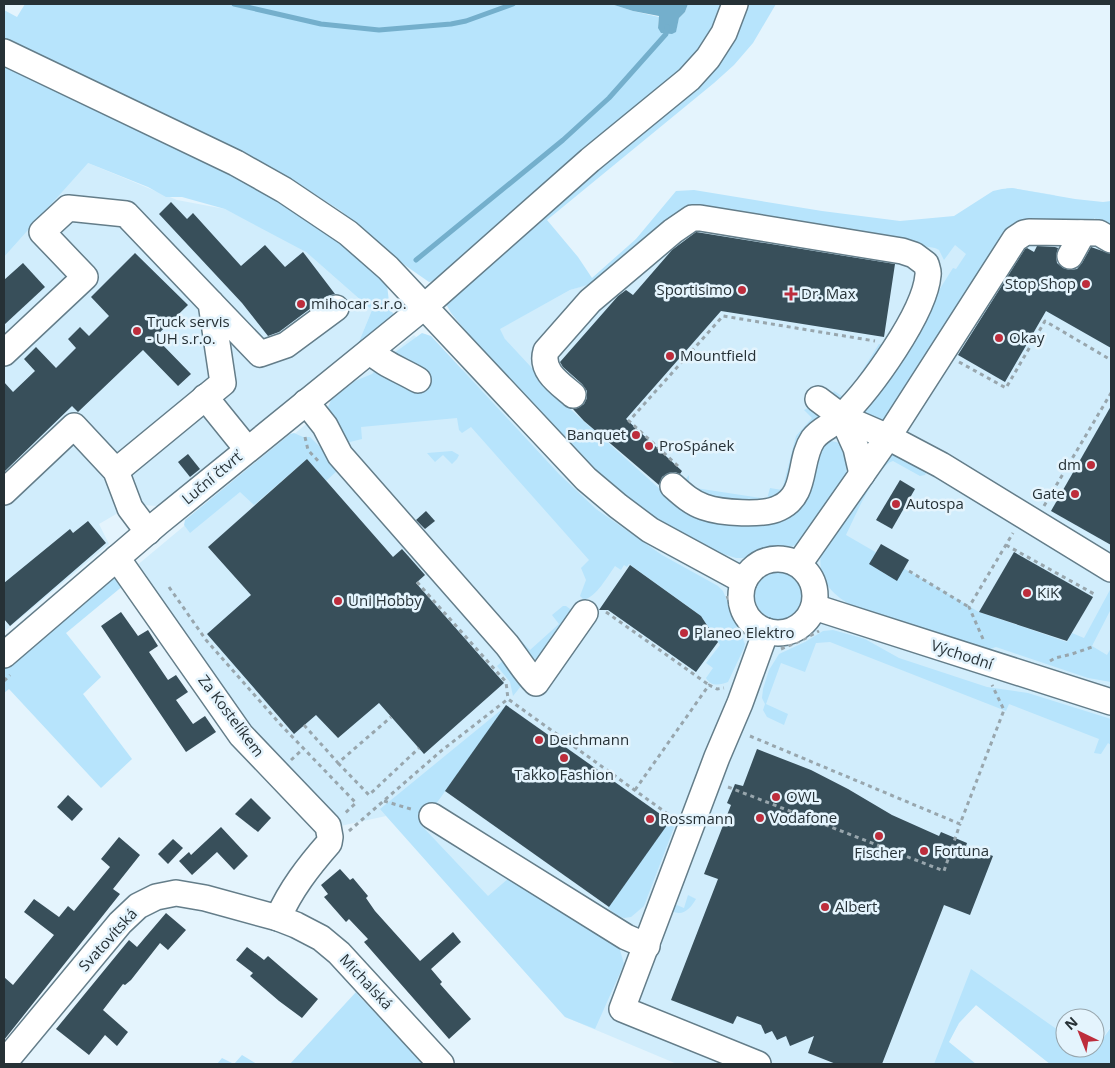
<svg xmlns="http://www.w3.org/2000/svg" width="1115" height="1068" font-family="'Open Sans',sans-serif">
	<rect width="100%" height="100%" fill="#e4f4fd"/>
	<g fill="#d1edfc" fill-rule="evenodd">
		<polygon points="4,110 88,163 177,200 225,209 275,233 306,252 372,310 356,349 239,440 157,506 142,505 141,503 118,513 99,524 109,544 4,632 4,257 59,195"/>
		<path d="M1007 188H1012L1054 195 1111 228V1026L1092 1054 1050 1064 976 1005 959 1023 936 1064H677L565 1017 386 816 336 827 267 753 135 567 329 405 331 400 414 335 457 374 481 353 505 339 499 329 570 290 595 282 679 194 945 238ZM1065 1018H1095V1048H1065Z"/>
	</g>
	<g fill="#b7e4fc">
		<polygon points="25,4 611,4 633,11 659,17 658,28 676,30 679,18 685,12 688,4 776,4 753,43 734,65 714,83 547,220 578,257 592,278 636,239 676,191 694,190 822,211 900,221 954,216 993,191 1002,189 1012,188 1075,199 1103,202 1111,201 1111,228 1094,218 1094,223 1023,226 885,423 870,416 865,412 868,403 953,268 956,269 966,254 955,245 944,260 939,250 935,248 713,211 591,284 570,290 500,329 505,339 570,409 662,491 775,516 815,450 827,440 840,443 844,450 847,463 846,474 832,502 801,543 784,549 769,551 745,558 736,558 720,553 702,547 663,523 621,493 578,454 482,351 451,313 446,304 447,278 429,282 386,252 341,211 305,188 262,164 211,138 4,39 4,10 17,17"/>
		<polygon points="4,65 260,190 315,222 363,260 387,285 390,310 394,314 393,319 356,349 372,310 306,252 225,209 182,197 166,197 148,187 88,163 4,257"/>
		<path d="M422 333 431 336 559 474 596 509 662 555 718 586 723 591 745 644 744 648 728 682C720 685 711 687 706 678L713 668 706 663 720 645 701 616 629 564 627 567 624 565 621 570 615 566C607 577 597 596 584 600L580 596 586 580 581 568 589 560 471 427 462 433 459 430 457 418 361 427 362 439 346 443 327 410 331 400 355 381 372 374 387 358Z"/>
		<polygon points="879,344 889,346 842,406 832,394 834,391 845,398"/>
		<polygon points="808,408 815,410 818,417 787,485 775,499 733,505 680,486 689,475 689,487 767,499 770,488 782,490 796,436 812,418 804,410"/>
		<polygon points="294,433 303,437 310,437 338,465 338,470 326,481 307,459 254,505 240,492 190,533 184,525 185,520 290,434"/>
		<polygon points="452,451 459,455 457,459 452,464 443,455 435,462 427,453"/>
		<path d="M896 453 927 471 925 475 920 476 893 461C878 464 853 520 846 535L979 612 1067 642 1072 633 1084 638 1111 588V609L1092 646 1107 655 1111 648V682L1088 678 996 647 987 650 853 606C832 595 817 579 821 553L886 456Z"/>
		<polygon points="114,571 124,585 66,633 101,677 83,694 132,759 101,788 9,689 4,693 4,664"/>
		<circle cx="779" cy="596" r="24"/>
		<polygon points="563,606 566,606 570,609 571,614 540,657 536,659 529,657 521,644 522,642 530,650 559,624 552,615"/>
		<polygon points="833,630 865,639 899,658 987,687 1028,693 1111,719 1111,745 1108,743 1101,754 1094,753 1099,739 1009,704 1006,711 830,642 816,643 805,672 781,663 766,704 788,714 784,725 767,717 763,710 765,704 762,698 763,689 769,670 779,654 805,642 823,631"/>
		<polygon points="507,657 520,679 521,686 513,696 510,682 497,666"/>
		<polygon points="506,706 421,825 488,896 509,878 611,942 620,950 624,964 595,1029 565,1017 380,809"/>
		<polygon points="669,821 675,825 644,906 631,917 624,918 618,916 608,908"/>
		<path d="M688 895 696 899C691 908 683 917 672 911V903L684 908Z"/>
		<polygon points="971,969 1065,1035 1065,1048 1083,1048 1092,1054 1111,1027 1111,1064 1050,1064 976,1005 959,1023 949,1042 976,1064 934,1064"/>
		<polygon points="356,992 359,996 424,1064 290,1064"/>
		<polygon points="242,1055 257,1064 217,1064 222,1058 234,1064"/>
	</g>
	<polygon fill="#74afcc" points="611,4 688,4 685,12 679,18 676,32 672,34 661,33 658,28 659,16 633,11"/>
	<g fill="none" stroke-linecap="round" stroke-linejoin="round">
		<g stroke="#74afcc" stroke-width="5">
			<polyline points="234,4 321,24 379,30 451,24 466,21 513,4"/>
			<polyline points="416,260 563,140 609,98 666,34 667,27"/>
		</g>
	</g>
	<g fill="#384f5a">
		<polygon points="171,202 187,219 193,213 241,266 265,245 285,267 303,252 335,294 327,296 279,332 268,336 242,303 159,214"/>
		<polygon points="696,232 895,264 884,337 721,311 626,419 682,471 680,474 675,472 668,473 662,477 659,485 584,421 573,409 578,408 584,404 587,398 587,391 582,384 563,367 560,362 618,296 626,290 633,295 672,250"/>
		<polygon points="1037,246 1055,247 1058,248 1056,256 1057,263 1063,268 1070,270 1077,269 1082,263 1091,247 1111,254 1111,348 1046,311 1005,382 958,355 1025,249 1027,248 1034,252"/>
		<polygon points="135,253 188,305 155,337 191,374 178,386 143,350 78,412 72,406 4,472 4,382 13,392 35,371 24,359 36,347 56,368 76,348 68,339 80,327 89,336 109,316 91,297"/>
		<polygon points="23,263 45,287 4,325 4,280"/>
		<polygon points="1111,406 1111,545 1051,511"/>
		<polygon points="188,454 200,469 190,477 178,462"/>
		<polygon points="307,459 393,557 402,549 425,575 416,583 504,683 424,754 379,703 338,738 316,715 294,734 207,634 251,595 208,547"/>
		<polygon points="900,480 915,489 892,529 876,520"/>
		<polygon points="426,511 435,521 425,529 416,520"/>
		<polygon points="88,521 106,543 10,626 4,619 4,583 70,529 73,533"/>
		<polygon points="881,544 909,560 897,581 869,564"/>
		<polygon points="1014,552 1093,597 1067,641 979,612"/>
		<polygon points="630,565 701,616 718,642 696,672 608,610 599,610"/>
		<polygon points="121,612 138,636 148,630 158,646 149,652 168,680 176,675 188,692 176,700 193,724 205,716 216,732 186,752 101,626"/>
		<polygon points="506,705 670,821 609,907 445,791"/>
		<polygon points="757,749 811,770 848,789 892,815 939,836 941,832 967,843 966,846 993,856 970,915 944,905 882,1064 836,1064 808,1053 814,1036 790,1046 786,1036 777,1040 772,1031 765,1034 761,1025 737,1016 733,1024 671,1000 718,879 704,874 731,805 727,803 735,784 743,786"/>
		<polygon points="68,795 83,809 72,821 57,807"/>
		<polygon points="251,798 271,818 258,832 235,814"/>
		<polygon points="221,827 248,856 234,870 217,852 192,875 179,861 189,852 191,855"/>
		<polygon points="119,837 140,855 113,889 120,894 4,1040 4,977 13,985 54,935 24,912 34,899 59,917 68,906 74,911 110,867 101,859"/>
		<polygon points="173,839 183,848 168,864 158,854"/>
		<polygon points="340,869 350,880 353,878 368,896 366,898 375,911 420,961 453,932 461,942 431,969 442,982 440,984 471,1019 449,1039 364,942 368,939 349,919 346,922 324,897 328,894 321,885"/>
		<polygon points="166,913 186,930 168,950 160,943 131,980 125,985 123,984 103,1010 128,1032 117,1046 105,1035 89,1055 56,1029 129,940 137,947"/>
		<polygon points="247,947 264,960 268,956 318,999 302,1018 279,1001 250,976 253,973 236,960"/>
	</g>
	<g fill="none" stroke-linecap="round" stroke-linejoin="round">
		<g stroke="#647d89" stroke-width="28">
			<g id="minor">
				<polyline points="4,52 236,163 284,190 348,233 388,268 586,479 618,506 650,530 744,581"/>
				<polyline points="1070,256 1080,238 1081,233"/>
				<polyline points="211,303 260,354 286,345 336,308"/>
				<path d="M370 351C383 364 401 370 418 380"/>
				<polyline points="4,353 85,277 42,232 68,208 126,214 211,303 223,383 116,471"/>
				<path d="M573 395C559 383 540 371 546 351L590 301 673 231 692 218H700L902 251 914 255 926 264C927 268 929 272 928 275 925 313 870 389 842 416 834 425 820 429 813 439 798 461 808 495 779 508 763 516 721 513 704 507 692 503 683 495 673 486"/>
				<polyline points="205,397 247,449"/>
				<polyline points="818,399 842,417 888,437 941,465 1111,569"/>
				<path d="M306 402 325 426 340 455 507 645C517 658 525 672 536 683L585 613"/>
				<polyline points="842,417 856,448 862,474"/>
				<polyline points="4,492 74,426 116,471 130,508 148,532"/>
				<path d="M117 558 241 735 328 826 330 837 329 843C308 867 291 889 278 918"/>
				<circle cx="778" cy="596" r="37"/>
				<polyline points="799,564 888,437 1015,239 1024,233 1029,232 1099,233 1111,240"/>
				<polyline points="814,607 1111,702"/>
				<polyline points="4,655 159,522 425,306 590,160 689,79 708,58 724,33 735,4"/>
				<polyline points="432,816 626,937 647,946"/>
				<polyline points="4,1063 120,923 138,906 156,897 176,893 205,898 278,918 296,925 321,938 339,953 441,1064"/>
				<polyline points="758,1064 622,1009 717,757 740,703 766,631"/>
			</g>
		</g>
		<g stroke="#98a6ad" stroke-width="3" stroke-dasharray="4 4" stroke-linecap="butt">
			<polyline points="959,362 1006,388 1045,321 1111,360"/>
			<polyline points="305,437 308,450 320,463"/>
			<polyline points="678,466 629,421 723,316 875,341"/>
			<polyline points="1044,506 1111,393"/>
			<polyline points="1006,545 1096,595"/>
			<polyline points="909,571 969,607"/>
			<polyline points="417,582 506,682 508,699"/>
			<polyline points="169,587 206,640 280,724 356,803 344,814"/>
			<polyline points="727,596 736,619 744,634"/>
			<polyline points="606,612 709,685"/>
			<polyline points="983,639 969,607 1013,533"/>
			<polyline points="781,649 800,641 819,631"/>
			<polyline points="1050,661 1055,658 1072,654 1092,647"/>
			<polyline points="4,681 10,675"/>
			<polyline points="304,725 338,763 391,717"/>
			<polyline points="750,736 960,824 1004,710 992,685"/>
			<polyline points="291,760 303,749"/>
			<polyline points="338,763 369,795 419,748"/>
			<polyline points="728,787 944,871 960,824"/>
			<polyline points="635,790 709,685 717,689 724,688"/>
			<polyline points="384,801 414,810"/>
			<polyline points="349,831 441,751 508,699 672,817"/>
		</g>
		<use href="#minor" stroke="#fff" stroke-width="25"/>
	</g>
	<g fill="#bd2d3c" stroke="#e4f4fd" stroke-width="2">
		<circle cx="1086" cy="284" r="5"/>
		<circle cx="742" cy="290" r="5"/>
		<path d="M788.5 286.5h5v5h5v5h-5v5h-5v-5h-5v-5h5z"/>
		<circle cx="301" cy="304" r="5"/>
		<circle cx="137" cy="331" r="5"/>
		<circle cx="999" cy="338" r="5"/>
		<circle cx="670" cy="356" r="5"/>
		<circle cx="636" cy="435" r="5"/>
		<circle cx="649" cy="446" r="5"/>
		<circle cx="1091" cy="465" r="5"/>
		<circle cx="1075" cy="494" r="5"/>
		<circle cx="896" cy="504" r="5"/>
		<circle cx="1027" cy="593" r="5"/>
		<circle cx="338" cy="601" r="5"/>
		<circle cx="684" cy="633" r="5"/>
		<circle cx="539" cy="740" r="5"/>
		<circle cx="564" cy="758" r="5"/>
		<circle cx="776" cy="797" r="5"/>
		<circle cx="760" cy="818" r="5"/>
		<circle cx="650" cy="819" r="5"/>
		<circle cx="879" cy="836" r="5"/>
		<circle cx="924" cy="851" r="5"/>
		<circle cx="825" cy="907" r="5"/>
	</g>
	<g text-anchor="middle" stroke-width="5" stroke-linejoin="round" paint-order="stroke">
		<g font-size="15" fill="#263136" stroke="#e4f4fd" text-anchor="start">
			<text x="1076" y="289" text-anchor="end">Stop Shop</text>
			<text x="732" y="295" text-anchor="end">Sportisimo</text>
			<text x="801" y="299">Dr. Max</text>
			<text x="311" y="309">mihocar s.r.o.</text>
			<text x="147" y="327">Truck servis<tspan x="147" dy="17">- UH s.r.o.</tspan></text>
			<text x="1009" y="343">Okay</text>
			<text x="680" y="361">Mountfield</text>
			<text x="626" y="440" text-anchor="end">Banquet</text>
			<text x="659" y="451">ProSpánek</text>
			<text x="1081" y="470" text-anchor="end">dm</text>
			<text x="1065" y="499" text-anchor="end">Gate</text>
			<text x="906" y="509">Autospa</text>
			<text x="1037" y="598">KiK</text>
			<text x="348" y="606">Uni Hobby</text>
			<text x="694" y="638">Planeo Elektro</text>
			<text x="549" y="745">Deichmann</text>
			<text x="564" y="780" text-anchor="middle">Takko Fashion</text>
			<text x="786" y="802">OWL</text>
			<text x="770" y="823">Vodafone</text>
			<text x="660" y="824">Rossmann</text>
			<text x="934" y="856">Fortuna</text>
			<text x="879" y="858" text-anchor="middle">Fischer</text>
			<text x="835" y="912">Albert</text>
		</g>
		<g font-size="15" fill="#263136" stroke="#e4f4fd">
			<text transform="translate(212 478) rotate(-40)" y="5">Luční čtvrť</text>
			<text transform="translate(962 655) rotate(18)" y="5">Východní</text>
			<text transform="translate(231 716) rotate(53)" y="5">Za Kostelíkem</text>
			<text transform="translate(108 940) rotate(-48)" y="5">Svatovítská</text>
			<text transform="translate(366 982) rotate(47)" y="5">Michalská</text>
		</g>
	</g>
	<rect width="1115" height="1068" fill="none" stroke="#263136" stroke-width="10"/>
	<g transform="translate(1080 1033) rotate(317)"><circle r="24" fill="#e4f4fd" stroke="#98a6ad"/>
	<path d="M0-4L9 19L0 12L-9 19Z" fill="#bd2d3c"/>
	<text y="-8" font-size="14" font-weight="bold" text-anchor="middle" fill="#263136">N</text>
	</g>
</svg>
